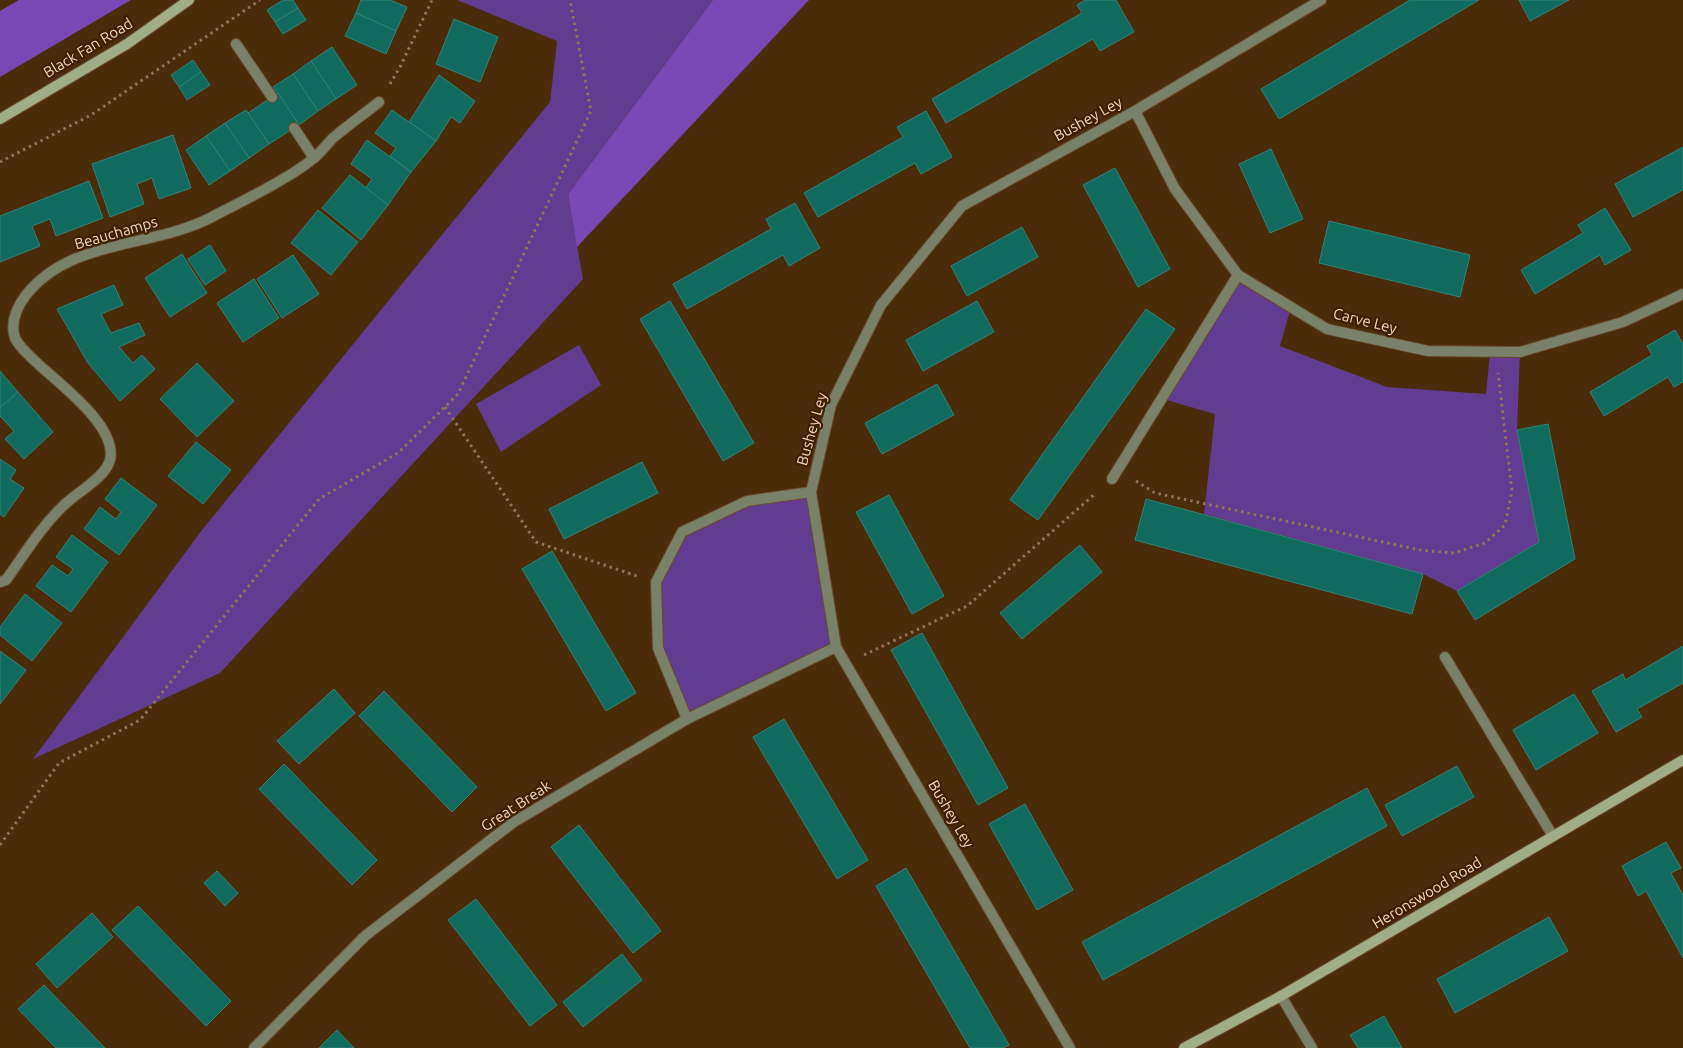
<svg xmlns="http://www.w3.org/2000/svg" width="1683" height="1048" font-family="Ubuntu,sans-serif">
	<rect width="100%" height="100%" fill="#4a2b0a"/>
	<g fill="#623c91">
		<polygon points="457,0 713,0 568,194 583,279 220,673 33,759 202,530 550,102 557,41"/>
		<polygon points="1238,275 1291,307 1280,346 1387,387 1486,394 1490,352 1520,352 1517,430 1539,542 1457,591 1423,574 1204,514 1215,414 1163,399"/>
		<polygon points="579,345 601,385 501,452 476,404"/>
		<polygon points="811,492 836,647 687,719 658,648 656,582 682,532 747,501"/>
	</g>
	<g fill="#7948b4">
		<polygon points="19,0 131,0 0,77 0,11"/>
		<polygon points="713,0 809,0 577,247 568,194"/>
	</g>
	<g fill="#106a5e" stroke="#328377">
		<polygon points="283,0 293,0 298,8 275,22 267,10"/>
		<polygon points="361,0 390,0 407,7 396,31 356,13"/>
		<polygon points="1085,0 1116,0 1134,32 1100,51 1093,39 946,123 932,99 1082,13 1077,5"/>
		<polygon points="1410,0 1479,0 1279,119 1261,89"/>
		<polygon points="1519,0 1569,0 1530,21"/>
		<polygon points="298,8 306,20 283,34 275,22"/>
		<polygon points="356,13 396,31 386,54 345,36"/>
		<polygon points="454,19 498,37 480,82 436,64"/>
		<polygon points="332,47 357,85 336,99 311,61"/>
		<polygon points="193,60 201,72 179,87 171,75"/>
		<polygon points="311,61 336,99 318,111 293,74"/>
		<polygon points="201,72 210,85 187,100 179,87"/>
		<polygon points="293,74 318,111 299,125 273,87"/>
		<polygon points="439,75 475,101 460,123 451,117 436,141 409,122"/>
		<polygon points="278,93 299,125 269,144 248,113"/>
		<polygon points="246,110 269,144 249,158 225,123"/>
		<polygon points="392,110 436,141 411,172 390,156 396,148 375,133"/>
		<polygon points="926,111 952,157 921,174 915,163 818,217 804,193 903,137 897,127"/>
		<polygon points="225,123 249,158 230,171 206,136"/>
		<polygon points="173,135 191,188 159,199 152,178 137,184 144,204 110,217 92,164"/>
		<polygon points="206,136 230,171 209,185 186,150"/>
		<polygon points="367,140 411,172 388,205 365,189 372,179 351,164"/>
		<polygon points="1683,147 1683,190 1633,217 1615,184"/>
		<polygon points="1271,149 1303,219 1270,233 1239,164"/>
		<polygon points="1115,168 1170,269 1138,287 1083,185"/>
		<polygon points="350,175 388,205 361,240 322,208"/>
		<polygon points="89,181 103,218 56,236 50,219 32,226 40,246 0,262 0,216"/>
		<polygon points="795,203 820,248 789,266 783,255 687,309 673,284 771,229 766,219"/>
		<polygon points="1605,208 1631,250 1605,265 1600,255 1535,294 1521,270 1583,233 1578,225"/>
		<polygon points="318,210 358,242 331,275 291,243"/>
		<polygon points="1329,221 1470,255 1460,297 1319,263"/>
		<polygon points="1022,227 1038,257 967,296 951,266"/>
		<polygon points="210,245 226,271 205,285 188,259"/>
		<polygon points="182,254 207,293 170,317 145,278"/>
		<polygon points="293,255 319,294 282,318 257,279"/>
		<polygon points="254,279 279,318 243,342 217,303"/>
		<polygon points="114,285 123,305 101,314 111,333 139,323 145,335 119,347 133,363 142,355 155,369 120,401 88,363 57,309"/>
		<polygon points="670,301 754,443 723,461 640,319"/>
		<polygon points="977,301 994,332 923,371 906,340"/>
		<polygon points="1146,309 1175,329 1038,520 1010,500"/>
		<polygon points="1675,330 1683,344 1683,382 1674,387 1668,377 1604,416 1590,392 1652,355 1647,346"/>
		<polygon points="197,363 234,401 197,437 160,399"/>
		<polygon points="0,371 18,392 0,408"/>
		<polygon points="937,384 954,415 882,454 865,423"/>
		<polygon points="18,392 53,432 24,459 5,439 14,431 0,416 0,408"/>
		<polygon points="1548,424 1575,559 1475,620 1457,591 1539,542 1517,430"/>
		<polygon points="196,442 231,470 203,504 168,476"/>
		<polygon points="0,459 16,470 10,479 24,488 4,517 0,514"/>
		<polygon points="642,462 658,493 564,539 549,509"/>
		<polygon points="121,478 157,505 119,555 84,529 100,507 116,519 121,512 105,499"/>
		<polygon points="889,495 944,596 912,614 856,512"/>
		<polygon points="1146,499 1423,574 1412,614 1135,540"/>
		<polygon points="72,535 108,562 71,612 36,586 52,565 68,576 73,569 56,557"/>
		<polygon points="1080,545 1102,572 1022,639 1000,613"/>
		<polygon points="552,551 636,693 606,711 522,569"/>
		<polygon points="25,594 62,623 32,661 0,635 0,627"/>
		<polygon points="922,633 1008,788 978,805 891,650"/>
		<polygon points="1683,646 1683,683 1637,709 1642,717 1616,732 1592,691 1623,674 1625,680"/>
		<polygon points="0,651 26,670 0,704"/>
		<polygon points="334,689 355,713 299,764 277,741"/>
		<polygon points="384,691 477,787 452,812 359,716"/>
		<polygon points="1574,694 1598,733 1536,770 1513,730"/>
		<polygon points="784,719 868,860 837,879 753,737"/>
		<polygon points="284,764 377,860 352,885 259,789"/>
		<polygon points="1457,766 1474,797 1402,836 1385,805"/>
		<polygon points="1367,788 1387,826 1103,980 1082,942"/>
		<polygon points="1025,804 1073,890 1037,910 989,824"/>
		<polygon points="579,825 661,931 633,953 551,847"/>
		<polygon points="1666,842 1681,868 1671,873 1683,895 1683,958 1646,891 1638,896 1622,866"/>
		<polygon points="906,868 1009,1045 1003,1048 970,1048 876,886"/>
		<polygon points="217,871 238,893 225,906 204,883"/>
		<polygon points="476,899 557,1005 530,1026 448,920"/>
		<polygon points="138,906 231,1001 206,1026 112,930"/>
		<polygon points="92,913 113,937 57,988 36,964"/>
		<polygon points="1549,917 1568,951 1455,1013 1437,979"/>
		<polygon points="622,954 642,980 583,1027 563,1002"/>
		<polygon points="44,985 105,1048 56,1048 18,1009"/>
		<polygon points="1384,1016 1402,1048 1358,1048 1350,1035"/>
		<polygon points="337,1030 354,1048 319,1048"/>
	</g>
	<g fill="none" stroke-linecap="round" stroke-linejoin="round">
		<g stroke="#684a2b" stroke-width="12">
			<g id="lane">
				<polyline points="236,44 272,97"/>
				<polyline points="294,128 314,158"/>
				<polyline points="1445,657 1553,836"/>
			</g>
		</g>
		<g stroke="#684a2b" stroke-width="12">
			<g id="street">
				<polyline points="1135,111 1175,189 1238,275 1327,329 1428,351 1520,352 1623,322 1683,294"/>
				<polyline points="1112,479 1238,275"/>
				<path d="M0 582 6 580C24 555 41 527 63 506 76 493 106 477 110 460 118 426 58 383 36 362 29 355 19 347 15 338 10 323 17 307 26 295 70 239 151 248 210 218 240 202 289 179 314 158 321 152 327 144 333 138 348 125 364 114 379 102"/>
				<polyline points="687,719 658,648 656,582 682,532 747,501 811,492"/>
				<polyline points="1281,996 1312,1048"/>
				<polyline points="254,1048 365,936 514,822 687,719 836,647"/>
				<polyline points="1070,1048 836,647 811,492 831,405 881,305 962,206 1135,111 1321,0"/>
			</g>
		</g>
		<g stroke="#684a2b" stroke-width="12">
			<g id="secondary">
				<polyline points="0,119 127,44 189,0"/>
				<polyline points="1184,1048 1281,996 1683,760"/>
			</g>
		</g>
		<g stroke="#917459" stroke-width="3" stroke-dasharray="2.5 4" stroke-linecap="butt">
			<polyline points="390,84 400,67 432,0"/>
			<polyline points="0,162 91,115 260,0"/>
			<polyline points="445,407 536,542 637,576"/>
			<polyline points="1136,481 1155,493 1420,550 1454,553 1485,543 1505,525 1512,491 1498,373"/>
			<polyline points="864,655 967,606 1096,493"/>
			<polyline points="0,845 59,763 140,720 319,499 398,453 458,394 591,111 570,0"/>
		</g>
		<use href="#lane" stroke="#7a8169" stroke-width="10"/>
		<use href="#street" stroke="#7a8169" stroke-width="10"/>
		<use href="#secondary" stroke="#a1ad87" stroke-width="10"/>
	</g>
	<g text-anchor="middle" stroke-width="4.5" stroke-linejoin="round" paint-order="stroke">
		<g font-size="15" fill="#efd5c0" stroke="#3f2000">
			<text transform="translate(88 48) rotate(-31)" y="5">Black Fan Road</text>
			<text transform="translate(1088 119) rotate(-29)" y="5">Bushey Ley</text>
			<text transform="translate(116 233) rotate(-16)" y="5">Beauchamps</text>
			<text transform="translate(1365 321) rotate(14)" y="5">Carve Ley</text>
			<text transform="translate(812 429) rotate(-74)" y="5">Bushey Ley</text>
			<text transform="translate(516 806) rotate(-33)" y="5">Great Break</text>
			<text transform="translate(951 814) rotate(60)" y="5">Bushey Ley</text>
			<text transform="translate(1427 893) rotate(-31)" y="5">Heronswood Road</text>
		</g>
	</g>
</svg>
